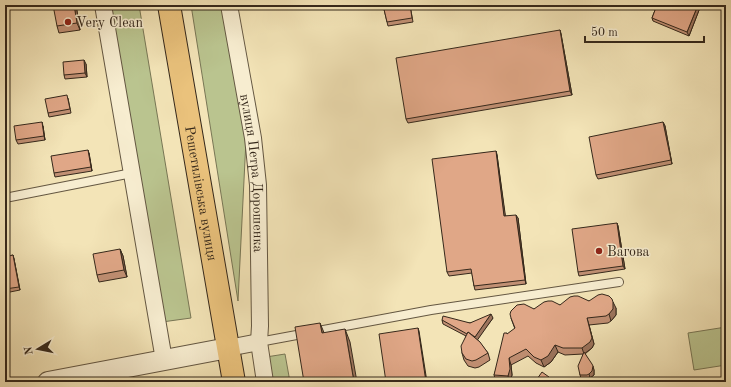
<svg xmlns="http://www.w3.org/2000/svg" width="731" height="387" font-family="'Old Standard TT',serif">
	<rect width="100%" height="100%" fill="#f3e4b7"/>
	<filter id="stains"><feTurbulence type="fractalNoise" baseFrequency=".005" numOctaves="4"/><feColorMatrix values="0 0 0 0 .2 0 0 0 0 .09 0 0 0 0 .02 0 0 0 .5 -.17"/></filter>
	<radialGradient id="worn" r=".72"><stop offset=".6" stop-color="#630" stop-opacity="0"/><stop offset="1" stop-color="#630" stop-opacity=".3"/></radialGradient>
	<g fill="#bac48f" stroke="#787655">
		<polygon points="111,5 139,5 191,318 162,322"/>
		<polygon points="191,5 224,5 246,140 238,301"/>
		<polygon points="726,327 726,365 694,370 688,333"/>
		<polygon points="285,354 290,382 270,382 266,357"/>
	</g>
	<g fill="none" stroke-linecap="round" stroke-linejoin="round">
		<g stroke="#645742" stroke-width="10">
			<g id="service">
				<polyline points="5,198 132,173"/>
				<polyline points="259,342 431,310 619,282"/>
			</g>
		</g>
		<g stroke="#645742" stroke-width="18">
			<g id="minor">
				<polyline points="103,5 164,360"/>
				<path id="s1" d="M229 5 253 138 258 185 260 326 259 342 265 382"/>
				<polyline points="228,348 259,342"/>
			</g>
		</g>
		<g stroke="#645742" stroke-width="22">
			<polyline id="tertiary" points="48,382 228,348"/>
		</g>
		<g stroke="#35281b" stroke-width="24">
			<g id="primary">
				<path id="s2" d="M169 5 234 382"/>
			</g>
		</g>
		<use href="#service" stroke="#f7edd0" stroke-width="8"/>
		<use href="#minor" stroke="#f7edd0" stroke-width="16"/>
		<use href="#tertiary" stroke="#f7edd0" stroke-width="20"/>
		<use href="#primary" stroke="#eac27c" stroke-width="22"/>
	</g>
	<g fill="#c19074" stroke="#35281b">
		<polygon points="76,5 80,30 59,33 57,26"/>
		<polygon points="383,5 410,5 413,22 388,26 387,22"/>
		<polygon points="657,5 701,5 689,36 653,21 652,18"/>
		<polygon points="560,30 561,34 572,95 408,123 406,119"/>
		<polygon points="86,64 87,77 65,79 64,75"/>
		<polygon points="68,98 71,113 49,117 48,113"/>
		<polygon points="663,122 665,126 672,164 598,179 596,175"/>
		<polygon points="43,126 45,140 18,144 16,140"/>
		<polygon points="496,151 497,155 505,216 518,218 526,284 475,290 474,286 472,273 449,276 447,272"/>
		<polygon points="89,153 92,171 55,177 54,173"/>
		<polygon points="617,223 618,226 625,269 579,276 578,272"/>
		<polygon points="120,249 123,256 127,277 99,282 97,275"/>
		<polygon points="13,255 14,259 20,290 5,293 5,257"/>
		<polygon points="589,301 616,308 616,315 611,321 608,323 589,325 594,344 592,348 585,354 594,370 594,375 590,378 588,379 581,378 580,375 583,354 565,355 558,352 551,362 544,367 536,363 528,356 511,365 512,375 510,382 496,382 494,375 508,334 515,329 511,318 534,309 560,305"/>
		<polygon points="493,318 477,339 488,353 490,360 479,367 475,368 468,366 464,360 462,353 466,336 443,324 442,320 470,323"/>
	</g>
	<g fill="#9d755e" stroke="#35281b">
		<polygon points="74,5 76,5 80,30 77,23"/>
		<polygon points="698,5 701,5 689,36 687,32"/>
		<polygon points="560,30 561,34 572,95 570,91"/>
		<polygon points="84,60 86,64 87,77 85,73"/>
		<polygon points="42,122 43,126 45,140 44,136"/>
		<polygon points="663,122 665,126 672,164 671,160"/>
		<polygon points="88,150 89,153 92,171 91,167"/>
		<polygon points="496,151 497,155 506,220 504,216"/>
		<polygon points="516,215 518,218 526,284 525,280"/>
		<polygon points="617,223 618,226 625,269 623,266"/>
		<polygon points="120,249 123,256 127,277 124,270"/>
		<polygon points="13,255 14,259 20,290 19,287"/>
		<polygon points="613,302 616,308 616,315 611,321 609,314"/>
		<polygon points="491,314 493,318 476,342 474,338"/>
		<polygon points="587,318 589,325 594,344 592,348 584,354 582,348"/>
		<polygon points="320,323 325,335 322,333"/>
		<polygon points="418,328 419,331 427,382 426,382"/>
		<polygon points="345,329 350,342 357,382 354,382"/>
		<polygon points="555,345 558,352 551,362 544,367 541,360"/>
		<polygon points="509,358 511,365 512,375 510,382 508,376"/>
		<polygon points="593,366 594,370 594,375 590,378 589,374"/>
	</g>
	<g fill="#e0a787" stroke="#35281b">
		<polygon points="53,5 74,5 77,23 57,26"/>
		<polygon points="383,5 410,5 412,18 387,22"/>
		<polygon points="657,5 698,5 687,32 652,18"/>
		<polygon points="560,30 570,91 406,119 396,58"/>
		<polygon points="84,60 85,73 64,75 63,62"/>
		<polygon points="67,95 70,109 48,113 45,99"/>
		<polygon points="42,122 44,136 16,140 14,126"/>
		<polygon points="663,122 671,160 596,175 589,137"/>
		<polygon points="726,145 726,151 724,149"/>
		<polygon points="88,150 91,167 54,173 51,156"/>
		<polygon points="496,151 504,216 516,215 525,280 474,286 471,269 447,272 432,159"/>
		<polygon points="617,223 623,266 578,272 572,229"/>
		<polygon points="120,249 124,270 97,275 93,254"/>
		<polygon points="13,255 19,287 5,289 5,257"/>
		<polygon points="602,294 609,296 612,299 613,302 613,309 609,314 606,316 587,318 592,338 590,342 582,348 563,348 555,345 548,356 541,360 534,357 526,349 509,358 510,369 508,376 494,375 504,333 507,333 507,334 515,328 511,318 510,314 511,311 517,305 524,304 534,309 544,302 548,301 552,301 560,305 570,297 574,296 578,296 589,301 598,295"/>
		<polygon points="491,314 475,337 468,332 467,334 442,320 443,316 470,323"/>
		<polygon points="320,323 322,333 345,329 354,382 304,382 295,327"/>
		<polygon points="418,328 426,382 386,382 379,334"/>
		<polygon points="468,332 480,342 488,353 476,360 472,361 466,359 462,353 461,346"/>
		<polygon points="584,352 592,364 593,366 592,371 589,374 587,375 580,375 578,366"/>
		<polygon points="542,372 549,377 553,382 536,382 537,379"/>
	</g>
	<g fill="#8f2418" stroke="#f7edd0" stroke-width="1.5">
		<circle cx="68" cy="22" r="4"/>
		<circle cx="599" cy="251" r="4"/>
	</g>
	<g text-anchor="middle" stroke-width="3" stroke-linejoin="round" paint-order="stroke">
		<g font-size="14" fill="#35281b" stroke="#f7edd0" text-anchor="start">
			<text x="76" y="27">Very Clean</text>
			<text x="607" y="256">Вагова</text>
		</g>
		<g font-size="14" fill="#35281b" stroke="#f7edd0">
			<text dy="5" stroke="none"><textPath href="#s1" startOffset="170">вулиця Петра Дорошенка</textPath></text>
			<text dy="5" stroke="none"><textPath href="#s2" startOffset="191">Решетилівська вулиця</textPath></text>
		</g>
	</g>
	<rect width="731" height="387" fill="none" stroke="#f3e4b7" stroke-width="20"/>
	<rect x="6" y="6" width="719" height="375" fill="none" stroke="#35281b" stroke-width="2"/>
	<rect x="10" y="10" width="711" height="367" fill="none" stroke="#35281b"/>
	<g transform="translate(38 349) rotate(260)" stroke="#f7edd0" stroke-width="3" paint-order="stroke">
	<path d="M0-3L7 15L0 10L-7 15Z" fill="#35281b"/>
	<text y="-6" font-size="11" font-weight="bold" text-anchor="middle" fill="#35281b">N</text>
	</g>
	<path d="M585 36v6h119v-6" fill="none" stroke="#35281b" stroke-width="2"/>
	<text x="591" y="36" font-size="12" fill="#35281b" stroke="#f7edd0" stroke-width="3" paint-order="stroke">50 m</text>
	<rect width="100%" height="100%" filter="url(#stains)"/>
	<rect width="100%" height="100%" fill="url(#worn)"/>
</svg>
